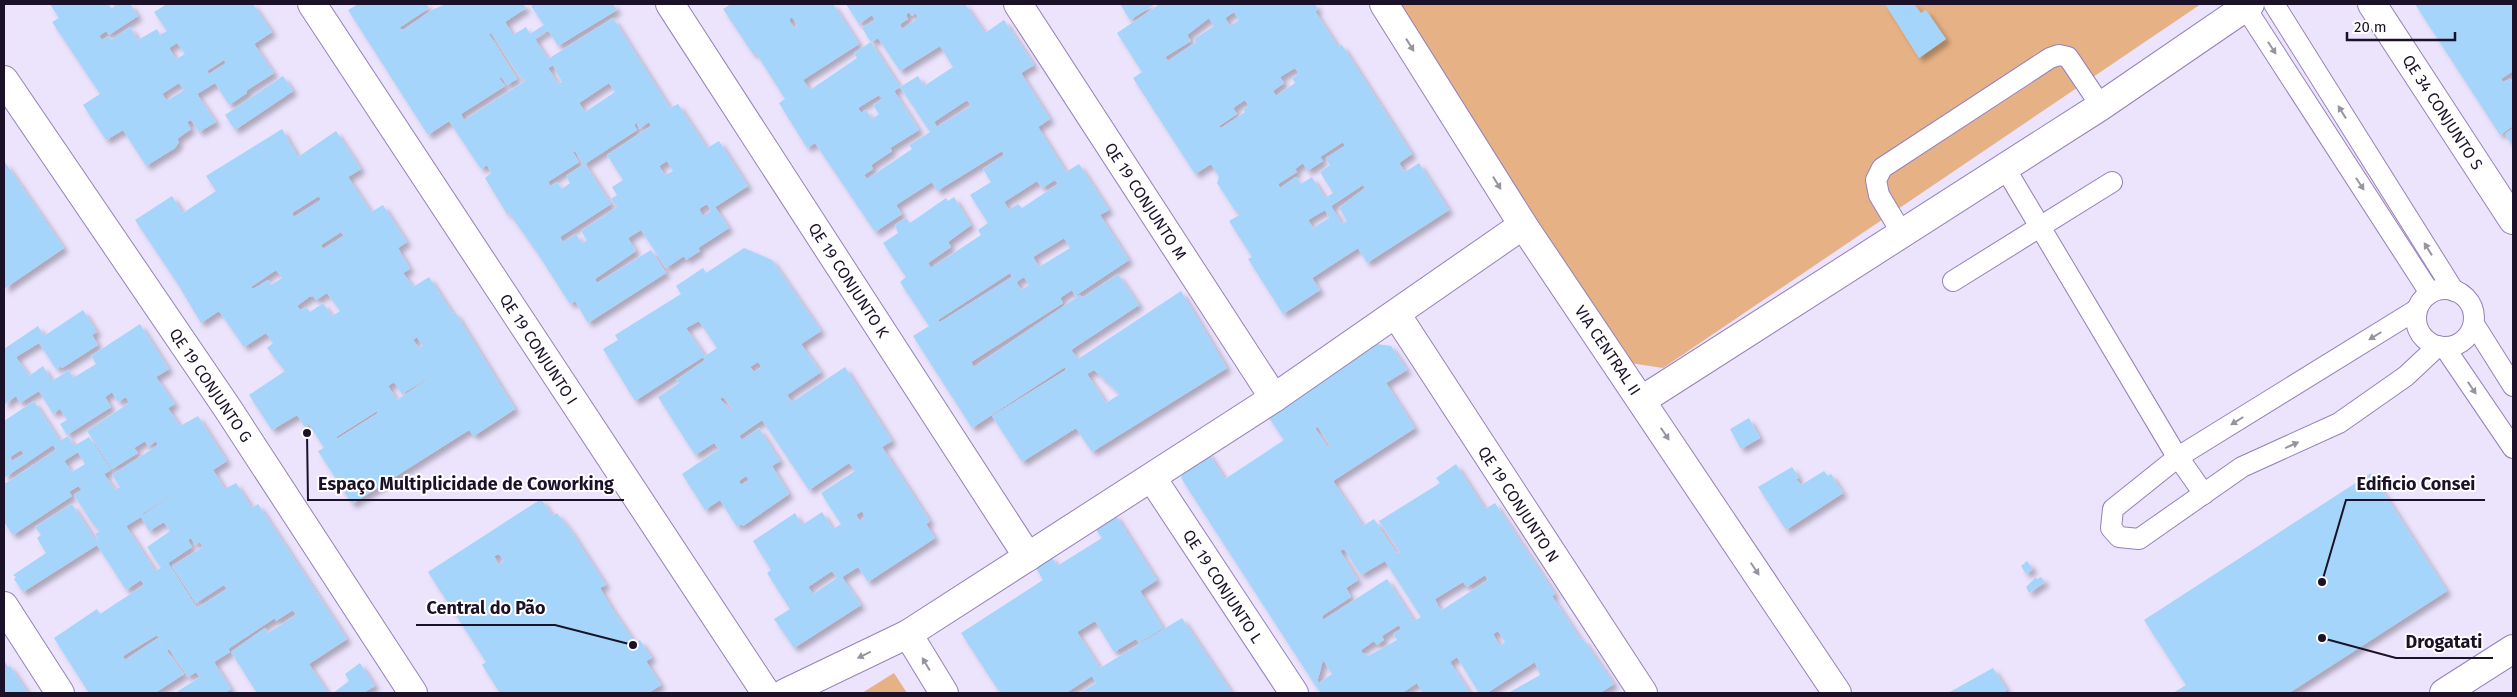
<svg xmlns="http://www.w3.org/2000/svg" width="2517" height="697" font-family="'Fira Sans',sans-serif">
	<defs>
		<filter id="shadow"><feDropShadow dx="4.5" dy="4.5" stdDeviation="2.5" flood-color="#0004"/></filter>
	</defs>
	<rect width="100%" height="100%" fill="#ece3fd"/>
	<g fill="#e6b185">
		<polygon points="1392,4 2201,4 1663,368 1630,363"/>
		<polygon points="894,673 907,693 862,693"/>
	</g>
	<g fill="#a5d5fa" fill-rule="evenodd" filter="url(#shadow)">
		<path d="M50 4H108L112 9 116 4H130L138 16 109 35 106 31 99 36 102 40 109 36 111 40 130 27 138 40 157 29 160 35 167 31 154 12 167 4H253L272 32 254 44 274 73 246 91 247 93 229 105 215 83 197 94 216 122 199 132 191 120 187 122 191 129 177 139 179 142 175 148 146 166 123 130 106 140 83 105 100 94 52 22 59 18ZM177 43 185 54 176 59 169 48ZM224 60 226 63 209 74 207 71ZM179 83 184 90 167 101 162 94Z"/>
		<path d="M358 4H426L429 8 399 28 403 30 432 10 446 4H526L524 5 526 8 505 22 513 35 526 27 530 34 544 25 531 6 534 4H613L617 10 558 46 548 30 535 39 548 59 613 18 670 108 678 104 707 148 719 141 748 186 715 207 729 228 698 248 700 251 686 260 684 256 666 268 641 230 628 238 636 251 595 279 597 283 651 250 666 273 588 323 575 301 570 304 540 257 509 213 507 214 485 178 491 173 487 165 481 169 449 121 428 135 348 10ZM491 33 520 77 521 76 525 81 464 120 461 114 505 86 499 78 501 77 507 85 517 79 489 34ZM553 65 562 82 558 84 548 68ZM609 83 615 92 585 112 579 103ZM641 120 637 124 639 129 649 122 651 126 607 155 623 180 612 187 617 195 611 199 617 207 581 231 587 240 582 244 576 234 563 242 560 237 611 204 585 164 637 130 634 125ZM575 151 583 165 566 176 570 183 562 189 557 182 545 189 550 185 548 182 579 162 573 152ZM667 161 673 171 665 175 659 166ZM707 204 711 211 703 216 699 209Z"/>
		<path d="M731 4H833L859 44 803 80 810 90 857 58 854 53 871 42 900 87 894 91 919 130 890 148 892 151 871 165 873 169 864 175 867 179 912 149 909 145 930 132 900 87 918 76 924 86 953 67 940 46 900 71 878 38 871 42 862 28 875 20 872 15 859 24 846 4H965L985 33 1004 20 1034 65 1021 73 1050 119 1038 127 1066 172 1079 164 1109 210 1100 215 1129 260 1075 296 1072 290 1060 298 1063 303 971 362 974 367 1080 295 1082 298 1118 274 1139 305 1071 350 1078 359 1181 291 1227 368 1092 452 1076 428 1022 462 992 416 1066 370 1065 367 972 428 913 336 929 326 900 282 906 277 883 243 898 233 895 225 906 218 910 223 946 198 948 201 954 197 971 225 948 242 951 247 928 263 931 268 981 235 978 230 988 223 970 195 991 182 983 169 1004 155 1002 151 937 191 932 182 896 205 902 214 875 232 815 143 807 148 779 103 785 99 756 53 753 54 723 9ZM909 12 912 16 916 13 918 18 902 29 900 24 908 19 906 15ZM792 17 798 26 794 28 789 20ZM879 95 882 99 873 105 879 114 872 119 866 110 861 113 858 108ZM967 100 971 106 937 127 934 122ZM1055 180 1058 184 1022 208 1018 204 1009 210 1004 202 1037 181 1042 188ZM1064 238 1070 248 1039 267 1033 257ZM1010 273 1012 277 940 322 938 320ZM1024 277 1029 285 1021 290 1016 282ZM1094 370 1120 394 1106 403 1087 374Z"/>
		<polygon points="1120,4 1155,4 1130,20"/>
		<path d="M1160 4H1315L1318 9 1315 11 1338 47 1342 45 1412 154 1399 163 1405 172 1419 163 1449 210 1367 263 1358 248 1312 278 1320 290 1283 314 1248 259 1252 257 1229 221 1241 214 1238 210 1236 212 1217 183 1219 177 1211 164 1195 174 1133 78 1142 72 1117 33ZM1234 12 1239 20 1230 26 1225 18ZM1209 18 1214 26 1194 39 1196 42 1168 61 1165 57 1191 41 1187 35ZM1295 68 1299 74 1292 78 1295 83 1276 96 1273 91 1284 83 1280 77ZM1245 100 1249 106 1243 109 1245 112 1221 128 1219 126 1237 114 1233 108ZM1343 142 1345 146 1326 158 1330 165 1320 172 1333 193 1325 198 1312 177 1301 184 1296 177 1280 188 1278 184 1297 172 1295 169 1303 163 1307 171 1323 161 1320 157ZM1363 185 1365 188 1339 208 1347 221 1342 224 1331 206ZM1325 210 1329 218 1313 228 1308 220Z"/>
		<polygon points="1885,4 1914,4 1921,13 1926,10 1946,39 1919,58"/>
		<polygon points="2415,4 2513,4 2513,71 2501,79 2503,82 2510,79 2513,84 2513,126 2500,135"/>
		<polygon points="283,76 293,91 235,130 225,115"/>
		<polygon points="2513,128 2513,147 2505,134"/>
		<path d="M282 129 298 157 336 131 361 169 348 177 371 212 383 205 407 242 398 248 410 269 403 273 413 287 429 277 453 314 455 312 515 409 474 436 469 430 352 504 318 451 324 448 309 424 305 427 297 415 272 430 249 395 285 371 267 348 273 343 266 333 244 347 219 311 201 323 179 286 135 220 172 196 183 213 216 191 206 176ZM319 196 321 200 294 217 292 213ZM341 232 344 236 323 249 321 245ZM276 270 282 278 271 285 268 280 253 289 251 287ZM327 293 340 311 332 316 323 303 310 312 306 307 300 310 297 306 309 297 313 296 316 300ZM417 337 423 346 419 348 413 340ZM435 374 397 400 388 386 394 382 402 394ZM377 411 378 413 337 439 336 437Z"/>
		<polygon points="4,161 64,248 4,289"/>
		<path d="M744 248 772 260 821 331 801 344 821 372 787 395 792 402 845 367 892 441 882 447 930 521 926 524 935 538 868 582 858 567 842 577 861 605 794 648 774 619 790 609 767 573 771 570 753 541 795 513 802 525 822 512 833 529 841 524 821 493 855 471 849 463 809 490 762 420 739 436 742 440 759 428 780 461 772 466 789 494 743 526 741 524 737 527 720 500 705 510 682 474 719 449 714 443 695 455 658 397 679 383 676 380 705 360 703 357 635 401 603 349 618 340 615 335 681 294 676 286 703 268 706 273ZM699 321 717 348 705 356 686 328ZM758 362 762 367 754 372 750 367ZM723 397 732 408 730 410 720 399ZM746 476 749 480 741 485 739 481ZM862 511 865 517 860 521 856 515ZM832 571 837 578 813 594 808 587Z"/>
		<path d="M83 310 97 332 92 335 98 345 62 368 61 366 56 369 39 343 16 357 29 376 43 366 52 381 69 370 73 378 96 364 91 356 140 324 169 369 156 377 175 404 168 408 180 426 198 416 227 461 213 470 225 489 236 483 252 508 258 504 347 639 309 664 328 693H257L231 652 265 628 268 633 296 615 293 610 276 621 275 618 228 649 230 652 214 662 231 689 225 693H175L200 677 196 672 188 677 169 649 167 651 184 674 155 693H89L54 638 97 609 100 614 144 585 141 580 126 590 97 545 23 592 14 579 16 577 13 575 46 553 37 538 41 535 35 527 72 504 96 541 98 539 95 534 100 531 92 523 74 495 82 490 78 486 69 492 72 496 13 535 4 522V480L6 483 56 450 53 445 4 478V421L34 401 60 441 68 436 74 446 89 437 111 470 104 474 115 490 120 487 112 475 158 445 156 441 148 447 145 441 134 448 138 453 112 469 87 431 129 403 126 397 118 402 112 392 105 397 111 407 67 435 60 424 67 420 60 409 53 414 39 391 20 403 16 396 4 405V349L38 326 44 336ZM21 450 24 454 12 461 10 457ZM78 452 85 464 72 472 64 461ZM188 485 143 515 142 514ZM141 517 149 531 164 522 170 531 147 547 161 568 155 571 126 526ZM191 538 195 545 200 542 203 547 172 566 196 603 224 585 227 589 197 608 168 563 192 547 188 540ZM157 635 166 648 158 638 125 660 123 656Z"/>
		<path d="M1377 344 1391 346 1407 370 1386 383 1415 428 1333 481 1363 526 1374 519 1396 553 1400 552 1379 521 1440 483 1436 478 1456 464 1485 509 1495 503 1555 594 1552 596 1581 640 1583 639 1614 684 1600 693H1508L1540 675 1535 662 1487 693H1479L1457 657 1450 662 1470 693H1418L1422 691 1417 683 1402 693H1321L1315 685 1181 478 1188 463 1207 451 1225 479 1284 440 1267 415ZM1318 427 1330 446 1328 448 1315 428ZM1344 549 1361 575 1385 561 1421 617 1414 621 1387 579 1323 620 1322 616 1351 597 1346 588 1358 580 1340 551ZM1485 575 1488 580 1442 610 1438 606 1435 599 1463 582 1467 587ZM1399 625 1401 629 1393 634 1397 640 1368 656 1366 653 1363 654 1361 650 1374 641 1377 645 1384 640 1382 636ZM1498 631 1505 642 1500 646 1493 634ZM1323 660 1332 674 1317 684V683Z"/>
		<polygon points="1749,418 1760,438 1741,449 1730,429"/>
		<polygon points="1792,467 1799,478 1796,479 1801,485 1824,471 1828,476 1831,474 1843,493 1786,530 1758,487"/>
		<polygon points="2371,473 2447,591 2289,693 2173,693 2186,685 2144,620"/>
		<path d="M541 499 553 516 557 513 571 531 606 585 600 588 611 607 635 643 640 640 652 658 646 661 661 685 648 693H500L482 665 486 662 428 572ZM499 554 504 561 499 565 494 556Z"/>
		<polygon points="1115,514 1157,580 1140,591 1163,628 1139,643 1136,639 1114,652 1095,621 1077,632 1100,668 1182,618 1232,693 1080,693 1096,683 1092,676 1066,693 1002,693 996,687 961,633 1043,580 1035,566 1051,556 1057,566 1102,538 1095,528"/>
		<polygon points="2027,561 2033,569 2026,574 2021,566"/>
		<polygon points="2036,577 2037,579 2041,577 2045,582 2029,593 2026,587"/>
		<polygon points="4,660 8,667 10,666 28,693 4,693"/>
		<polygon points="360,663 375,686 363,693 333,693 349,681 345,674"/>
		<polygon points="1993,668 2007,690 2002,693 1948,693"/>
	</g>
	<g fill="none" stroke-linecap="round" stroke-linejoin="round">
		<g stroke="#9680bb" stroke-width="22">
			<g id="lane">
				<polyline points="2274,4 2454,291"/>
				<polyline points="2245,7 2430,293"/>
				<polyline points="2005,168 2173,450 2204,494"/>
				<polyline points="1903,235 1879,195 1876,180 1882,168 2050,58 2059,55 2068,57 2101,106"/>
				<polyline points="1953,281 2112,182"/>
				<circle cx="2445" cy="318" r="29"/>
				<polyline points="2416,310 2178,457 2113,509 2111,528 2119,537 2139,539 2242,467 2339,423 2406,376 2438,346"/>
				<polyline points="2474,324 2513,386"/>
				<polyline points="2445,348 2513,448"/>
			</g>
		</g>
		<g stroke="#9680bb" stroke-width="30">
			<g id="street">
				<polyline points="312,4 766,693"/>
				<polyline points="670,4 1028,557"/>
				<polyline points="1018,4 1274,398"/>
				<polyline points="4,80 228,409 413,693"/>
				<polyline points="1396,314 1643,693"/>
				<polyline points="1642,400 2101,106 2250,4"/>
				<polyline points="1152,478 1294,693"/>
				<polyline points="4,606 60,693"/>
				<polyline points="908,634 944,693"/>
				<polyline points="785,693 908,634 1274,398 1523,225"/>
			</g>
		</g>
		<g stroke="#9680bb" stroke-width="30">
			<g id="secondary">
				<polyline points="1384,4 1523,225 1837,693"/>
				<polyline points="2372,4 2513,220"/>
				<polyline points="2444,693 2513,649"/>
			</g>
		</g>
		<use href="#lane" stroke="#fff" stroke-width="20"/>
		<use href="#street" stroke="#fff" stroke-width="28"/>
		<use href="#secondary" stroke="#fff" stroke-width="28"/>
	</g>
	<defs><path id="oneway-solid" d="M-6-.8H1V-3.2L6.5 0L1 3.2V.8H-6Z" transform="scale(1.25)"/></defs>
	<g fill="#98949f">
		<use href="#oneway-solid" transform="translate(1410 45) rotate(58)"/>
		<use href="#oneway-solid" transform="translate(2272 48) rotate(57)"/>
		<use href="#oneway-solid" transform="translate(2342 112) rotate(-122)"/>
		<use href="#oneway-solid" transform="translate(1497 183) rotate(58)"/>
		<use href="#oneway-solid" transform="translate(2360 184) rotate(57)"/>
		<use href="#oneway-solid" transform="translate(2428 249) rotate(-122)"/>
		<use href="#oneway-solid" transform="translate(2375 336) rotate(148)"/>
		<use href="#oneway-solid" transform="translate(2472 388) rotate(56)"/>
		<use href="#oneway-solid" transform="translate(2237 421) rotate(148)"/>
		<use href="#oneway-solid" transform="translate(1665 434) rotate(56)"/>
		<use href="#oneway-solid" transform="translate(2292 445) rotate(-24)"/>
		<use href="#oneway-solid" transform="translate(1755 569) rotate(56)"/>
		<use href="#oneway-solid" transform="translate(864 655) rotate(154)"/>
		<use href="#oneway-solid" transform="translate(926 664) rotate(-121)"/>
	</g>
	<g text-anchor="middle" stroke-width="4" stroke-linejoin="round" paint-order="stroke">
		<g font-size="16" fill="#1b1229" stroke="#fff">
			<text transform="translate(2443 112) rotate(57)" y="6">QE 34 CONJUNTO S</text>
			<text transform="translate(1146 201) rotate(57)" y="6">QE 19 CONJUNTO M</text>
			<text transform="translate(849 280) rotate(57)" y="6">QE 19 CONJUNTO K</text>
			<text transform="translate(539 349) rotate(57)" y="6">QE 19 CONJUNTO I</text>
			<text transform="translate(1608 350) rotate(56)" y="6">VIA CENTRAL II</text>
			<text transform="translate(211 385) rotate(56)" y="6">QE 19 CONJUNTO G</text>
			<text transform="translate(1519 504) rotate(57)" y="6">QE 19 CONJUNTO N</text>
			<text transform="translate(1223 586) rotate(57)" y="6">QE 19 CONJUNTO L</text>
		</g>
	</g>
	<path fill="none" stroke="#1b1229" stroke-width="2" d="M2322 582L2346 500H2485M307 433L308 500H624M633 645L555 625H416M2322 638L2396 658H2493"/>
	<g fill="#1b1229" stroke="#fff" stroke-width="2">
		<circle cx="2322" cy="582" r="5"/>
		<circle cx="307" cy="433" r="5"/>
		<circle cx="633" cy="645" r="5"/>
		<circle cx="2322" cy="638" r="5"/>
	</g>
	<g font-size="18" text-anchor="middle" font-weight="bold" fill="#1b1229" stroke="#fff" stroke-width="4" stroke-linejoin="round" paint-order="stroke">
		<text x="2416" y="490">Edificio Consei</text>
		<text x="466" y="490">Espaço Multiplicidade de Coworking</text>
		<text x="486" y="614">Central do Pão</text>
		<text x="2444" y="648">Drogatati</text>
	</g>
	<rect width="2517" height="697" fill="none" stroke="#1b1229" stroke-width="10"/>
	<path d="M2347 32v8h108v-8" fill="none" stroke="#1b1229" stroke-width="2.5"/>
	<text x="2354" y="32" font-size="15" fill="#1b1229" stroke="#ffffff" stroke-width="4" paint-order="stroke">20 m</text>
</svg>
